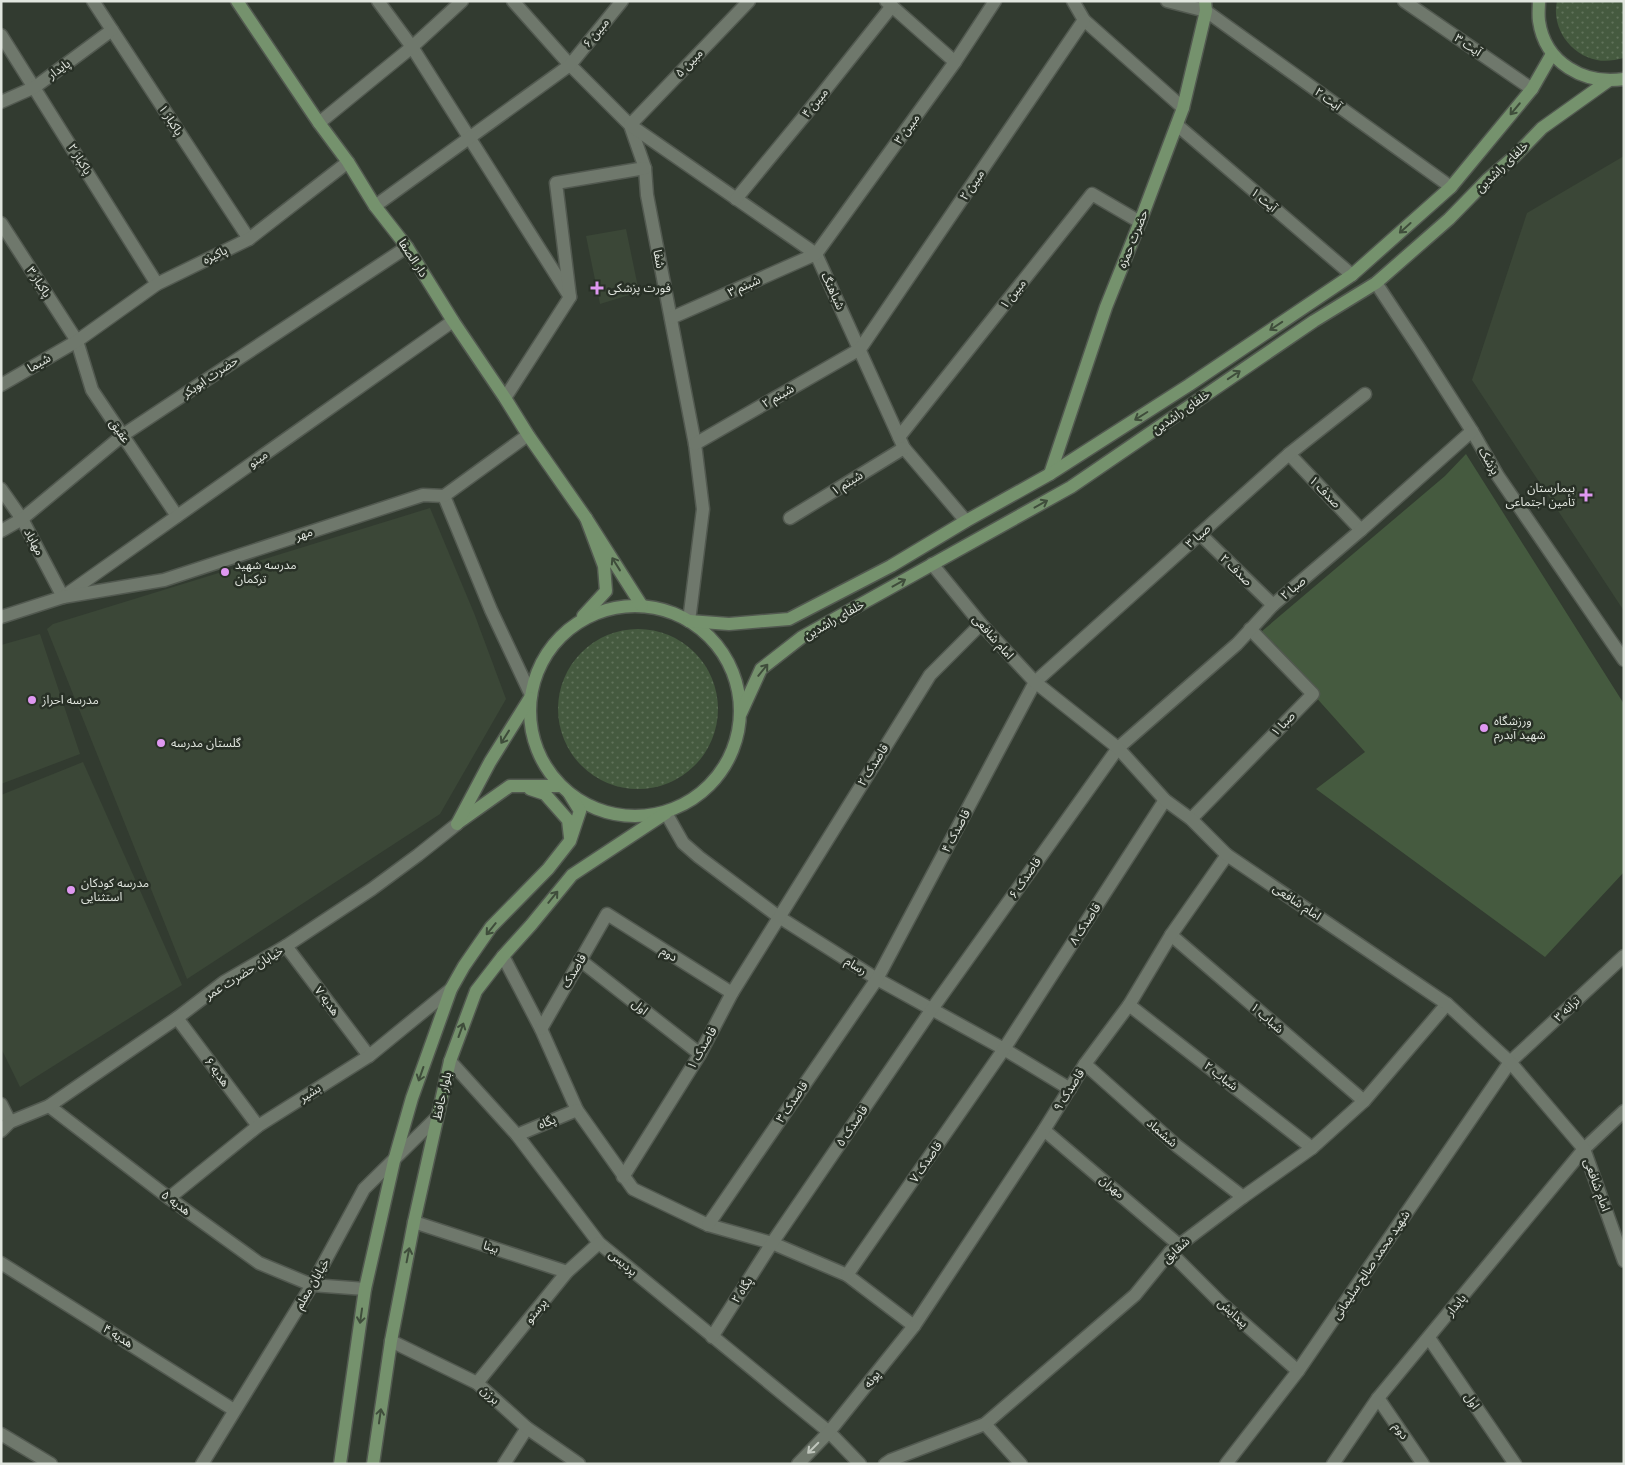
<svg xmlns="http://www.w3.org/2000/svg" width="1625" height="1465" font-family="Montserrat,'Noto Sans Arabic',sans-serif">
	<defs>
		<pattern id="grass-dots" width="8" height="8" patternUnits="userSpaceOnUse" patternTransform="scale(1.25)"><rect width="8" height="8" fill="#455a3f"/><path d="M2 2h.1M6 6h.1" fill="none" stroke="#60725a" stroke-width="1.8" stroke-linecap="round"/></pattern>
	</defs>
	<rect width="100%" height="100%" fill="#323b30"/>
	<g fill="#3b4737">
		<polygon points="1624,156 1624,611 1472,380 1527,213"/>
		<polygon points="626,229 639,292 600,304 586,236"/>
		<polygon points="430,508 474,613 506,699 440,814 187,979 47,629 53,624"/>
		<polygon points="40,634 80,754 1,784 1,645"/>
		<polygon points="83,762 182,985 20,1087 1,1048 1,795"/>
	</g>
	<g fill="url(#grass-dots)">
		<path d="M1557 1H1624V58C1615 60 1606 62 1597 60 1570 55 1551 27 1557 1Z"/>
		<circle cx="638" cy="709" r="80"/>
	</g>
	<polygon fill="#455a3f" points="1466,454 1624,704 1624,872 1545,957 1316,789 1365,752 1313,694 1277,646 1261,632 1445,476"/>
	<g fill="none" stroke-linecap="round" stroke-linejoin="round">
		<g stroke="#525950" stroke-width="15">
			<g id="minor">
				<polyline points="93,1 249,239"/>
				<polyline points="378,1 412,47 570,297"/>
				<polyline points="513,1 570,65 630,125 645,168 647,195 695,444 703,509 689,621"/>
				<polyline points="749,1 630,125 816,254 904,448 966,521"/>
				<polyline points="886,1 955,62"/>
				<polyline points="1073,1 1084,20 1183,108"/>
				<polyline points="1167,1 1206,11 1451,187"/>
				<polyline points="1404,1 1532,89"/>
				<polyline points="1,35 157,284"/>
				<polyline points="1,102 35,87 112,30"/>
				<polyline points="319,123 412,47 462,1"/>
				<polyline points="1177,125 1352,275"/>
				<polyline points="736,199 806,114 892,6"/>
				<polyline points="375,206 570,65 622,1"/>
				<polyline points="1,223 77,341 92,390 177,516"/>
				<polyline points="1376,283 1419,348 1472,431 1498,476 1624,660"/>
				<polyline points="671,318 816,254 955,62 995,1"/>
				<polyline points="1,385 77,341 157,284 249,239 348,162"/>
				<polyline points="505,398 570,297 556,183 645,168"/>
				<polyline points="899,437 1092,194 1140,222"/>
				<polyline points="695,444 860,349 1084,20"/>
				<polyline points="1289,454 1361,530"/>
				<polyline points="1,489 22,519 63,597"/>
				<polyline points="444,496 491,610 531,695"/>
				<polyline points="790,518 904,448"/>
				<polyline points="1,531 22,519 123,435 407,247"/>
				<polyline points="1200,534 1273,605"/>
				<polyline points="67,594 453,321"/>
				<polyline points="1,617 63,597 164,580 423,495 444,496 528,435"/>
				<polyline points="666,813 683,843 699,857 779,917 877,979 1004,1049 1070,1089"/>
				<polyline points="1191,819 1313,694 1250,629"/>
				<polyline points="1171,935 1364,1101"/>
				<polyline points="286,946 369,1056"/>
				<polyline points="503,956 541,1029 577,1110 633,1189 708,1225 772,1243 847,1275 914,1326"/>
				<polyline points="580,960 700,1054"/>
				<polyline points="1129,1005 1312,1148"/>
				<polyline points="177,1018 258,1126"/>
				<polyline points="541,1029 607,914 732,993"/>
				<polyline points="450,1061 517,1135 599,1243 829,1432 860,1464"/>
				<polyline points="1085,1064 1177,1146 1243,1197"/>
				<polyline points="1,1104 10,1122"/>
				<polyline points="49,1106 169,1198 259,1263 312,1285 365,1289"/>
				<polyline points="1044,1130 1179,1245"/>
				<polyline points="1,1131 10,1122 49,1106 177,1018 224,982 286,946 372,889 418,855 457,824"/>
				<polyline points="517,1135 577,1110"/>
				<polyline points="623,1177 700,1054 732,993 930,675 981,624"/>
				<polyline points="169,1198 258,1126 369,1056 451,989"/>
				<polyline points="414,1222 567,1272"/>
				<polyline points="708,1225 877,979 1035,682 1289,454 1365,394"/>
				<polyline points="1170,1252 1222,1304 1298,1371"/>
				<polyline points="1,1263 234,1410"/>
				<polyline points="847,1275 1004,1049 1165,800"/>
				<polyline points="712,1337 772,1243 932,1009 1118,748 1237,644 1273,605 1361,530 1472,431"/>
				<polyline points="1429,1338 1515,1464"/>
				<polyline points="477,1383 567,1272 599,1243"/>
				<polyline points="1378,1398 1423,1464"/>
				<polyline points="985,1424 1021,1464"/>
				<polyline points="1,1434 51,1464"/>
				<polyline points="504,1464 527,1428"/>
				<polyline points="798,1464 829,1432 914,1326 1044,1130 1085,1064 1129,1005 1171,935 1227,855"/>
				<polyline points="885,1464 891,1460 985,1424 1135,1295 1170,1252 1243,1197 1312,1148 1364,1101 1447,1004"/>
				<polyline points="1226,1464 1298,1371 1510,1062 1624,956"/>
				<polyline points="1333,1464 1378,1398 1584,1149 1624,1111"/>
			</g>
		</g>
		<g stroke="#525950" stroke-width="15">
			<g id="tertiary">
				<polyline points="932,564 981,624 1035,682 1118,748 1165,800 1191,819 1227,855 1447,1004 1510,1062 1584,1149 1624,1261"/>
				<polyline points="391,1341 477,1383 527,1428 579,1464"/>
				<polyline points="202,1464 312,1285 364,1189 437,1117"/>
			</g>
		</g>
		<g stroke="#525950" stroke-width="15">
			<g id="secondary">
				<polyline points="237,1 319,123 348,162 375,206 407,247 453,321 505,398 528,435 586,518"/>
				<path d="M1539 1C1539 7 1538 14 1539 21 1545 63 1584 85 1624 79"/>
				<polyline points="1050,474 1106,307 1140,222 1183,108 1206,11 1205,1"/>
				<circle cx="635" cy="711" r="105"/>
				<polyline points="583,616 606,591 604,566 586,518 642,606"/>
				<polyline points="689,621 729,624 789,619 891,566 966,521 1050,474 1189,385 1352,275 1451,187 1532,89 1552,54"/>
				<polyline points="741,713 761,669 802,637 1071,487 1314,321 1376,283 1449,219 1488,179 1515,156 1542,128 1608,81"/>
				<polyline points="530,789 545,794 568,820 570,837"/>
				<polyline points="459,822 510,786 561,786"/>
				<polyline points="457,824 490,762 530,698"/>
				<polyline points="340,1464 365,1289 394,1161 412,1098 451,989 464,966 491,927 548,869 570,841 580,811 569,793"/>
				<polyline points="373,1464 391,1341 414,1222 450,1061 476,991 503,956 531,925 572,875 666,813"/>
			</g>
		</g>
		<use href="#minor" stroke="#6f786c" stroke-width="12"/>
		<use href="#tertiary" stroke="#6f786c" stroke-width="12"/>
		<use href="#secondary" stroke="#75926d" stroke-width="12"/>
	</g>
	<defs><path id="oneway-shaft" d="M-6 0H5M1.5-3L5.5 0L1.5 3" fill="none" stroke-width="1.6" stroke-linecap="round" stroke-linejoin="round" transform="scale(1.25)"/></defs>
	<g stroke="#3f4d3b">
		<use href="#oneway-shaft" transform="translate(1515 109) rotate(130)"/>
		<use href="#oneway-shaft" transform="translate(1405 228) rotate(138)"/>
		<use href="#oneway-shaft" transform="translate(1276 326) rotate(146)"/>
		<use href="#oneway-shaft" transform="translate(1234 375) rotate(-34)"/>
		<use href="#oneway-shaft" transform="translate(1141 416) rotate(148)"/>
		<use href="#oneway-shaft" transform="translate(1041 504) rotate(-29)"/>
		<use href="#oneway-shaft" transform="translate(616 564) rotate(-122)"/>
		<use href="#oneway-shaft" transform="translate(899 583) rotate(-29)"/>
		<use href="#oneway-shaft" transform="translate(763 670) rotate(-51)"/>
		<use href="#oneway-shaft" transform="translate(505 737) rotate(122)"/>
		<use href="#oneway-shaft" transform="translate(553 897) rotate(-51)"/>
		<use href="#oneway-shaft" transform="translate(491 929) rotate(129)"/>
		<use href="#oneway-shaft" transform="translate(461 1030) rotate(-70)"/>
		<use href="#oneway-shaft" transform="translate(421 1074) rotate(109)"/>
		<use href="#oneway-shaft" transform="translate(408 1255) rotate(-79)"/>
		<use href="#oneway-shaft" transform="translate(361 1316) rotate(98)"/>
		<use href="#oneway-shaft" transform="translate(380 1416) rotate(-82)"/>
	</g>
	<use stroke="#bfc5bc" href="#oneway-shaft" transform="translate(813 1448) rotate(135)"/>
	<g fill="#df98f1" stroke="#283026" stroke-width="2">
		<path d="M594.5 280.5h5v5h5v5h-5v5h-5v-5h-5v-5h5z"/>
		<path d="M1583.5 487.5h5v5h5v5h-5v5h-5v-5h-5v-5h5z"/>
		<circle cx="225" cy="572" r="5"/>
		<circle cx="32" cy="700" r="5"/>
		<circle cx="1484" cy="728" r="5"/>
		<circle cx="161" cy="743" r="5"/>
		<circle cx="71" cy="890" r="5"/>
	</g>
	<g text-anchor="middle" stroke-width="5" stroke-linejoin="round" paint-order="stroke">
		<g font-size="12" fill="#e1e6df" stroke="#283026">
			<text transform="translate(596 33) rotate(-51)" y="4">مبین ۶</text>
			<text transform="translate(1468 45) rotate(34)" y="4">آیت ۳</text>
			<text transform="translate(689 63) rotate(-46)" y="4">مبین ۵</text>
			<text transform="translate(59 69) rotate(-36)" y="4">پایدار</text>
			<text transform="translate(1328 99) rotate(36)" y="4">آیت ۲</text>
			<text transform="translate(815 103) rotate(-51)" y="4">مبین ۴</text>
			<text transform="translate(171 120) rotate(57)" y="4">پاکباز ۱</text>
			<text transform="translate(907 129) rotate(-54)" y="4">مبین ۳</text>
			<text transform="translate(80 159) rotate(58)" y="4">پاکباز ۲</text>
			<text transform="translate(1502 167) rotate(-44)" y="4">خلفای راشدین</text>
			<text transform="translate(972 185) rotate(-56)" y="4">مبین ۲</text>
			<text transform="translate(1264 200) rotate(40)" y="4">آیت ۱</text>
			<text transform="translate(1133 239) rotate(-68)" y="4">حضرت حمزه</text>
			<text transform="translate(215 255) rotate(-26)" y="4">پاکیزه</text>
			<text transform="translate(413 258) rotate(57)" y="4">دار الصفا</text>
			<text transform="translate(659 259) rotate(79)" y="4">شفا</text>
			<text transform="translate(39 282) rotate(57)" y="4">پاکباز ۳</text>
			<text transform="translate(744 286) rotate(-24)" y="4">شبنم ۳</text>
			<text transform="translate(833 291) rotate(65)" y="4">شباهنگ</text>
			<text transform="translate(1013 294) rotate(-52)" y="4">مبین ۱</text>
			<text transform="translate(39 363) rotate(-30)" y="4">شیما</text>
			<text transform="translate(210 377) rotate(-34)" y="4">حضرت ابوبکر</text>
			<text transform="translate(778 396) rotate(-30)" y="4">شبنم ۲</text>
			<text transform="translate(1181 412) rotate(-35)" y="4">خلفای راشدین</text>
			<text transform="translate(120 431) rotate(56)" y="4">عقیق</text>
			<text transform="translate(258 459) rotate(-35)" y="4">مینو</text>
			<text transform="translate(1489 461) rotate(60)" y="4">پزشک</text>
			<text transform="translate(847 483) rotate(-32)" y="4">شبنم ۱</text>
			<text transform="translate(1325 492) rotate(46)" y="4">صدف ۱</text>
			<text transform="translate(304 534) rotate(-18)" y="4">مهر</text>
			<text transform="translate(1198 536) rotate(-42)" y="4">صبا ۳</text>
			<text transform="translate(34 542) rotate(62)" y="4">مهاباد</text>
			<text transform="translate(1236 570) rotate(44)" y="4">صدف ۲</text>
			<text transform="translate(1293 588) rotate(-40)" y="4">صبا ۲</text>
			<text transform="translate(834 620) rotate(-30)" y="4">خلفای راشدین</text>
			<text transform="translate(993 637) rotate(48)" y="4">امام شافعی</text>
			<text transform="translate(1283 724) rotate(-46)" y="4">صبا ۱</text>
			<text transform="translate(873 765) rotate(-58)" y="4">قاصدک ۲</text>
			<text transform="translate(956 831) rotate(-62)" y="4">قاصدک ۴</text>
			<text transform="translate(1025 878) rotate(-55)" y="4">قاصدک ۶</text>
			<text transform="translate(1297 902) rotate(34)" y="4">امام شافعی</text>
			<text transform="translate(1085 924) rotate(-57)" y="4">قاصدک ۸</text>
			<text transform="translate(669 954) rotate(32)" y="4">دوم</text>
			<text transform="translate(856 966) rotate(32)" y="4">رسام</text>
			<text transform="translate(574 971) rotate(-60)" y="4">قاصدک</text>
			<text transform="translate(244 973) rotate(-32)" y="4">خیابان حضرت عمر</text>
			<text transform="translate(327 1001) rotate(53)" y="4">هدیه ۷</text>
			<text transform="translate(640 1007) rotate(38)" y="4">اول</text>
			<text transform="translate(1567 1009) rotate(-43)" y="4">ترانه ۳</text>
			<text transform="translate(1267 1018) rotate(41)" y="4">شباب ۱</text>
			<text transform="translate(702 1048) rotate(-60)" y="4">قاصدک ۱</text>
			<text transform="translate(217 1072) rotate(53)" y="4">هدیه ۶</text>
			<text transform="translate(1221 1076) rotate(38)" y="4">شباب ۲</text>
			<text transform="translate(1069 1090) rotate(-58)" y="4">قاصدک ۹</text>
			<text transform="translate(310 1093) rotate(-32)" y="4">بشیر</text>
			<text transform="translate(442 1096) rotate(-77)" y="4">بلوار حافظ</text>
			<text transform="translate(792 1102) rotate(-56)" y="4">قاصدک ۳</text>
			<text transform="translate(547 1122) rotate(-22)" y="4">پگاه</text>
			<text transform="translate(852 1126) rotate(-56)" y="4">قاصدک ۵</text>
			<text transform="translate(1162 1133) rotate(41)" y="4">ششماد</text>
			<text transform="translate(926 1162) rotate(-55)" y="4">قاصدک ۷</text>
			<text transform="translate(1597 1185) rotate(70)" y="4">امام شافعی</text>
			<text transform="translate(1112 1187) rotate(40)" y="4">مهران</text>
			<text transform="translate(176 1203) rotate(36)" y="4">هدیه ۵</text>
			<text transform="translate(491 1247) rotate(18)" y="4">بینا</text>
			<text transform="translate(1176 1250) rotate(-42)" y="4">شقایق</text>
			<text transform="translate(623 1263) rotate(40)" y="4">پردیس</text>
			<text transform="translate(1371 1265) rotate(-56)" y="4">شهید محمد صالح سلیمانی</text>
			<text transform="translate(312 1284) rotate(-60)" y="4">خیابان معلم</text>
			<text transform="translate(742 1290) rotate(-57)" y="4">پگاه ۲</text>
			<text transform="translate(1456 1305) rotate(-51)" y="4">پایدار</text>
			<text transform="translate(536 1311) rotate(-51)" y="4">پرستو</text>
			<text transform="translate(1233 1313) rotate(42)" y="4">پیدایش</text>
			<text transform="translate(118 1336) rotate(32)" y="4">هدیه ۴</text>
			<text transform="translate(872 1379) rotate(-51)" y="4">پونه</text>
			<text transform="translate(490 1395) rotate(43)" y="4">برزن</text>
			<text transform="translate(1472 1401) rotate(55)" y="4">اول</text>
			<text transform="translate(1401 1431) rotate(55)" y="4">دوم</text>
		</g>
		<g font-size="12" fill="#e1e6df" stroke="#283026" text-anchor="start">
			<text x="608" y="292">فورت پزشکی</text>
			<text x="1575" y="492" text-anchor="end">بیمارستان<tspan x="1575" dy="14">تأمین اجتماعی</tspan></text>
			<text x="235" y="569">مدرسه شهید<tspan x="235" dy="14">ترکمان</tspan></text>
			<text x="42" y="704">مدرسه احراز</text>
			<text x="1494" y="725">ورزشگاه<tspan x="1494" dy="14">شهید آبدرم</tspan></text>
			<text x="171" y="747">گلستان مدرسه</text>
			<text x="81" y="887">مدرسه کودکان<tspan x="81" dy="14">استثنایی</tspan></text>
		</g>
	</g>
	<rect width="1625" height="1465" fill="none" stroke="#e1e6df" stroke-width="5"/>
</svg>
